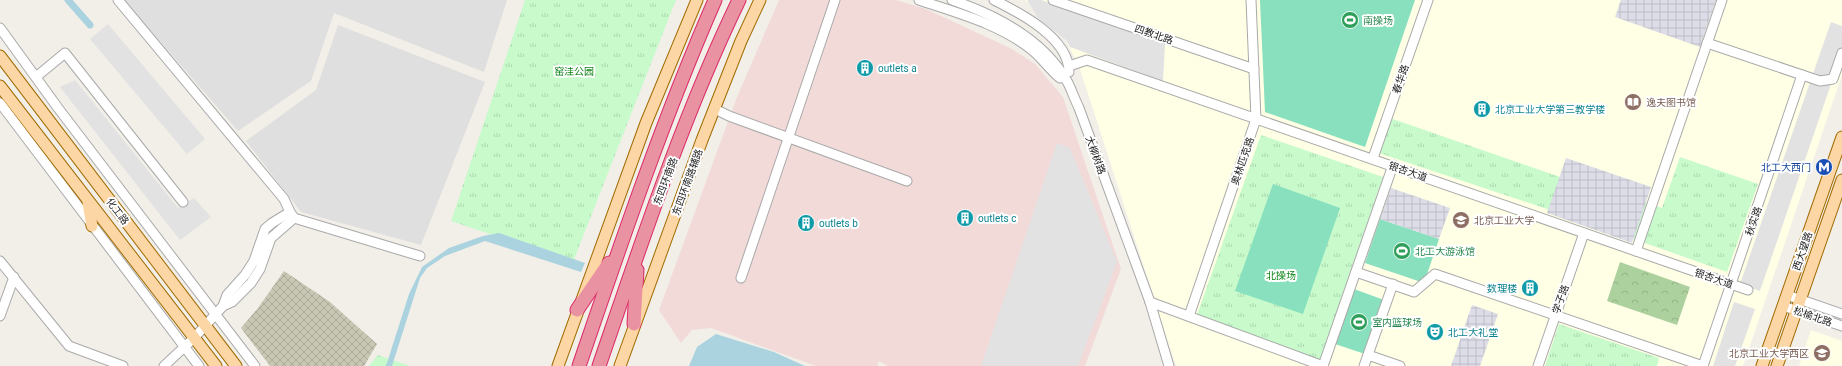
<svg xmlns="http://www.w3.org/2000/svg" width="1842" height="366" font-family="Roboto,'Noto Sans SC',sans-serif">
	<defs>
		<pattern id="construction-cross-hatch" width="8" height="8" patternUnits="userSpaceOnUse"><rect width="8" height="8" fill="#c7c7b4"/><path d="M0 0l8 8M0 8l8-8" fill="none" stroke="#abab9a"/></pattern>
		<pattern id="forest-crowns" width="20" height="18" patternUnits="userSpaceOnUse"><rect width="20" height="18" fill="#add19e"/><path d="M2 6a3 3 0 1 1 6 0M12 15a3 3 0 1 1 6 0" fill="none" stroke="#95b388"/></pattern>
		<pattern id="park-tufts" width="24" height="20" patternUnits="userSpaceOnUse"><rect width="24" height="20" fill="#c8facc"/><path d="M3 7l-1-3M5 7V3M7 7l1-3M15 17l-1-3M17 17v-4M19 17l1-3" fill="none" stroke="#acd6af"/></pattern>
		<pattern id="plaza-grid" width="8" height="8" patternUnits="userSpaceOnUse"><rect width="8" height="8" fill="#dddde8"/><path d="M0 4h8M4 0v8" fill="none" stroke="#bdbdc7"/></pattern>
	</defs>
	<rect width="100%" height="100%" fill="#f2efe9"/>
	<g fill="#e0dfdf">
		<polygon points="124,0 507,0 484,72 334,13 311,81 238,131"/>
		<polygon points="338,25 485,82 421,245 301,212 246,141 316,90"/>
	</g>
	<polygon fill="#f2dad9" points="779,0 896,0 926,9 1012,49 1035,64 1063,97 1121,269 1085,366 888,366 879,361 877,366 816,366 711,328 692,330 681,343 659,310 737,97"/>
	<g fill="#ffffe5">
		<polygon points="1025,0 1842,0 1842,75 1743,366 1176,366 1080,69 1061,30"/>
		<polygon points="1811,330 1842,341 1842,366 1799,366"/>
	</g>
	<polygon fill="url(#construction-cross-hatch)" points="284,271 330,302 377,344 364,366 270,366 241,328 258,308"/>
	<polygon fill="url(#forest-crowns)" points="1620,262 1690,287 1677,325 1607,301"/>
	<g fill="url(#park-tufts)">
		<polygon points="525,0 676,0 573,262 451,221"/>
		<polygon points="1390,118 1586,186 1577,219 1379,153"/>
		<polygon points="1261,135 1383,177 1320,360 1197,315"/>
		<polygon points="1680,157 1758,184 1727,272 1608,230 1621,194 1662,208"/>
		<polygon points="1559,324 1659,358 1657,366 1545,366"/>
		<polygon points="378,355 410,366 369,366"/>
	</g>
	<g fill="#88e0be">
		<polygon points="1260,0 1415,0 1365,147 1265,112"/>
		<polygon points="1273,184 1340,208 1303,314 1235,291"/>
		<polygon points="1380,219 1439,239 1424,283 1365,263"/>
		<polygon points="1354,289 1384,300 1365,354 1335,344"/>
	</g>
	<g fill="#e2e2e2">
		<polygon points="1027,0 1041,0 1165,44 1163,81 1070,47 1066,40 1038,18"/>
		<polygon points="1831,22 1842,26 1842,52 1760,291 1740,284"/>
		<polygon points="108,24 205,139 187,154 90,39"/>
		<polygon points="75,80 178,208 194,198 211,217 180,240 60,87"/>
		<polygon points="1057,143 1070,148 1117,262 1078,366 981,366"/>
		<polygon points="1734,302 1755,309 1735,366 1713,366"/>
	</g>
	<g fill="url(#plaza-grid)">
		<polygon points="1621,0 1716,0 1700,47 1615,17"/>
		<polygon points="1566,158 1651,187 1632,243 1547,213"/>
		<polygon points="1391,188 1450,208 1439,239 1380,219"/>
		<polygon points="1472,305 1498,314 1480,366 1451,366"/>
	</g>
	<g fill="#aad3df">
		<polygon points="499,233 585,263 581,272 485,241 445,256 427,268 420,278 392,366 386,366 409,294 422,267 449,248 483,236"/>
		<polygon points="716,334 774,352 805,366 689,366 697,347"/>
	</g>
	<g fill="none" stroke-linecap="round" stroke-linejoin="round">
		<polyline stroke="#aad3df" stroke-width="7" points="68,0 90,25"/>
		<g stroke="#a9a9a9" stroke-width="11">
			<g id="minor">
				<polyline points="118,0 284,199 290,212 294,218 420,256"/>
				<path d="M919 0C957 13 1000 24 1032 50 1042 58 1050 70 1060 78"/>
				<path d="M952 0C996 15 1044 39 1068 83 1072 91 1075 100 1079 108L1150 302 1169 366"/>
				<path d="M994 0C1020 13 1069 38 1069 72"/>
				<polyline points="1053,0 1254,69"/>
				<polyline points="0,28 58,108 255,366"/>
				<polyline points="1707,43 1820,81 1833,79 1842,53"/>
				<polyline points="1069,66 1087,60 1748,290"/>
				<polyline points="36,77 65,53 183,202"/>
				<polyline points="0,103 199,366"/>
				<polyline points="715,109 729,116 907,181"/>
				<polyline points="1373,158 1428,0"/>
				<polyline points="1636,251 1722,0"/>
				<polyline points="0,261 69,346 123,366"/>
				<polyline points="1356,272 1414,292 1435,274 1703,366"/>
				<polyline points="741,278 835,0"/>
				<polyline points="1787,295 1842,314"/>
				<polyline points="1150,302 1323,366"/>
				<polyline points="223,306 232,302 251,283 260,269 271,238 294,218"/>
				<polyline points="1783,306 1842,326"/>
				<polyline points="0,316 14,277"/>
				<polyline points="1189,316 1256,119 1251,0"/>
				<polyline points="1368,355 1400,366"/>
				<polyline points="164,366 194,338 223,306 227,295 245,275 254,261 265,229 272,223 290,212"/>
				<polyline points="1323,366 1393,165"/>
				<polyline points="1364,366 1393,284"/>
				<polyline points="1538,366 1584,233"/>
				<polyline points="1703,366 1802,75"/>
			</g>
		</g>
		<g stroke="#a06b00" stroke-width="13">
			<g id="major">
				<polyline points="0,56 236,366"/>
				<polyline points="0,86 216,366"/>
				<polyline points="88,203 92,226"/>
				<polyline points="558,366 646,123 697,0"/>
				<polyline points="620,366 702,140 741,41 760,0"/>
				<polyline points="1762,366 1842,137"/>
				<polyline points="1777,366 1842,180"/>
			</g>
		</g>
		<g stroke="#dc2a67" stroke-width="15">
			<g id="highway">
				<polyline points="577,310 609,263"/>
				<polyline points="634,324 637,270"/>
				<path d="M579 366C621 243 663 119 715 0"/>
				<path d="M599 366C641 244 683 116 739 0"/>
			</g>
		</g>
		<use href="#minor" stroke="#fff" stroke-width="9"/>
		<use href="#major" stroke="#fcd6a4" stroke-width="11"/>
		<use href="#highway" stroke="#e892a2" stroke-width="13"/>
	</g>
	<defs>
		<g id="stadium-disc" transform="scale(0.9)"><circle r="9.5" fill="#2e9e5b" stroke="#fff"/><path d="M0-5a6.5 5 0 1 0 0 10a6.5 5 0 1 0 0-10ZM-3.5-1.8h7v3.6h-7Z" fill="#fff"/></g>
		<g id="building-disc" transform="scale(0.9)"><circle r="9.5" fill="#0f9aa8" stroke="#fff"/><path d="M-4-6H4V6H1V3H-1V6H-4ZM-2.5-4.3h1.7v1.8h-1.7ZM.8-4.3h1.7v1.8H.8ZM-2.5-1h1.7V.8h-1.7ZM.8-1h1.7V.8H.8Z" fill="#fff"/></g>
		<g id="library-disc" transform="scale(0.9)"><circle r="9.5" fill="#8d6e63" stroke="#fff"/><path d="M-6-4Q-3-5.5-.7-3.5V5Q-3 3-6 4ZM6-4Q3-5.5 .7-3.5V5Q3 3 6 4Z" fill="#fff"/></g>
		<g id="metro-disc" transform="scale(0.9)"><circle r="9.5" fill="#1a4fb4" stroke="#fff"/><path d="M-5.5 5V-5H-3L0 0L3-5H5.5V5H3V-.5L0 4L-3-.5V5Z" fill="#fff"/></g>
		<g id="university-disc" transform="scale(0.9)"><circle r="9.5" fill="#8d6e63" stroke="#fff"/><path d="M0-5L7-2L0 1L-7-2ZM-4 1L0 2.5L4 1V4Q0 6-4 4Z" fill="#fff"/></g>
		<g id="theatre-disc" transform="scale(0.9)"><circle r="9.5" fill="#0f9aa8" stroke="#fff"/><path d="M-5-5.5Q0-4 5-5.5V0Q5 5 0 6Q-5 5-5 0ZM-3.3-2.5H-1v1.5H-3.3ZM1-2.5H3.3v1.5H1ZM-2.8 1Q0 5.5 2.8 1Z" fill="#fff"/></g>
	</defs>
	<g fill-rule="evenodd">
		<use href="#stadium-disc" x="1350" y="20"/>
		<use href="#building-disc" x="865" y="68"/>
		<use href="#library-disc" x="1633" y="102"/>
		<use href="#building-disc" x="1482" y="109"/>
		<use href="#metro-disc" x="1824" y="167"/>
		<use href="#building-disc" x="965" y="218"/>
		<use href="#university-disc" x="1461" y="220"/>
		<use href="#building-disc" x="806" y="223"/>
		<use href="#stadium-disc" x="1402" y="251"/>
		<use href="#building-disc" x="1530" y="288"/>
		<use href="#stadium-disc" x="1359" y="322"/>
		<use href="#theatre-disc" x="1435" y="332"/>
		<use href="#university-disc" x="1822" y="353"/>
	</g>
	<g text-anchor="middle" stroke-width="4" stroke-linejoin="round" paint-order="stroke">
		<g font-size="10" fill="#27864d" stroke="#fff" text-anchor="start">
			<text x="1363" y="24">南操场</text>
			<text x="1415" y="255">北工大游泳馆</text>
			<text x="1372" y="326">室内篮球场</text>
		</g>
		<g font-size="10" fill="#222" stroke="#fff">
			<text transform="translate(1154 34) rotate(19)" y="4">四教北路</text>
			<text transform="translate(1400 79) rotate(-71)" y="4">春华路</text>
			<text transform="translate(1096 155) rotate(70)" y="4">大柳树路</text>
			<text transform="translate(1242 161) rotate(-71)" y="4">奥林匹克路</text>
			<text transform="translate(1408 171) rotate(19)" y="4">银杏大道</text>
			<text transform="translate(665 181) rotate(-69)" y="4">东四环南路</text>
			<text transform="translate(687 182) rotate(-70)" y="4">东四环南路辅路</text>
			<text transform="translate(118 211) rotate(53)" y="4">化工路</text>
			<text transform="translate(1753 221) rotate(-71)" y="4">秋实路</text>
			<text transform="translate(1802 251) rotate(-71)" y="4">西大望路</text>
			<text transform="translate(1714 278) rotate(19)" y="4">银杏大道</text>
			<text transform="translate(1560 299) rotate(-70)" y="4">学子路</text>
			<text transform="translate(1813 316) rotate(19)" y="4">松榆北路</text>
		</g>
		<g font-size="10" fill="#0d838f" stroke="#fff" text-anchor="start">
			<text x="878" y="72">outlets a</text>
			<text x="1495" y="113">北京工业大学第三教学楼</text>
			<text x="978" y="222">outlets c</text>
			<text x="819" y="227">outlets b</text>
			<text x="1517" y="292" text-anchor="end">数理楼</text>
			<text x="1448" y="336">北工大礼堂</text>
		</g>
		<g font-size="10" fill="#0c8416" stroke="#fff">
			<text x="574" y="75">窑洼公园</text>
			<text x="1281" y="279">北操场</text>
		</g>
		<g font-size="10" fill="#785e54" stroke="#fff" text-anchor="start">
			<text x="1646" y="106">逸夫图书馆</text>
			<text x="1474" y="224">北京工业大学</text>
			<text x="1809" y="357" text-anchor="end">北京工业大学西区</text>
		</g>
		<g font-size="10" fill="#164399" stroke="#fff" text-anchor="end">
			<text x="1811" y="171">北工大西门</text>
		</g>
	</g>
</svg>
